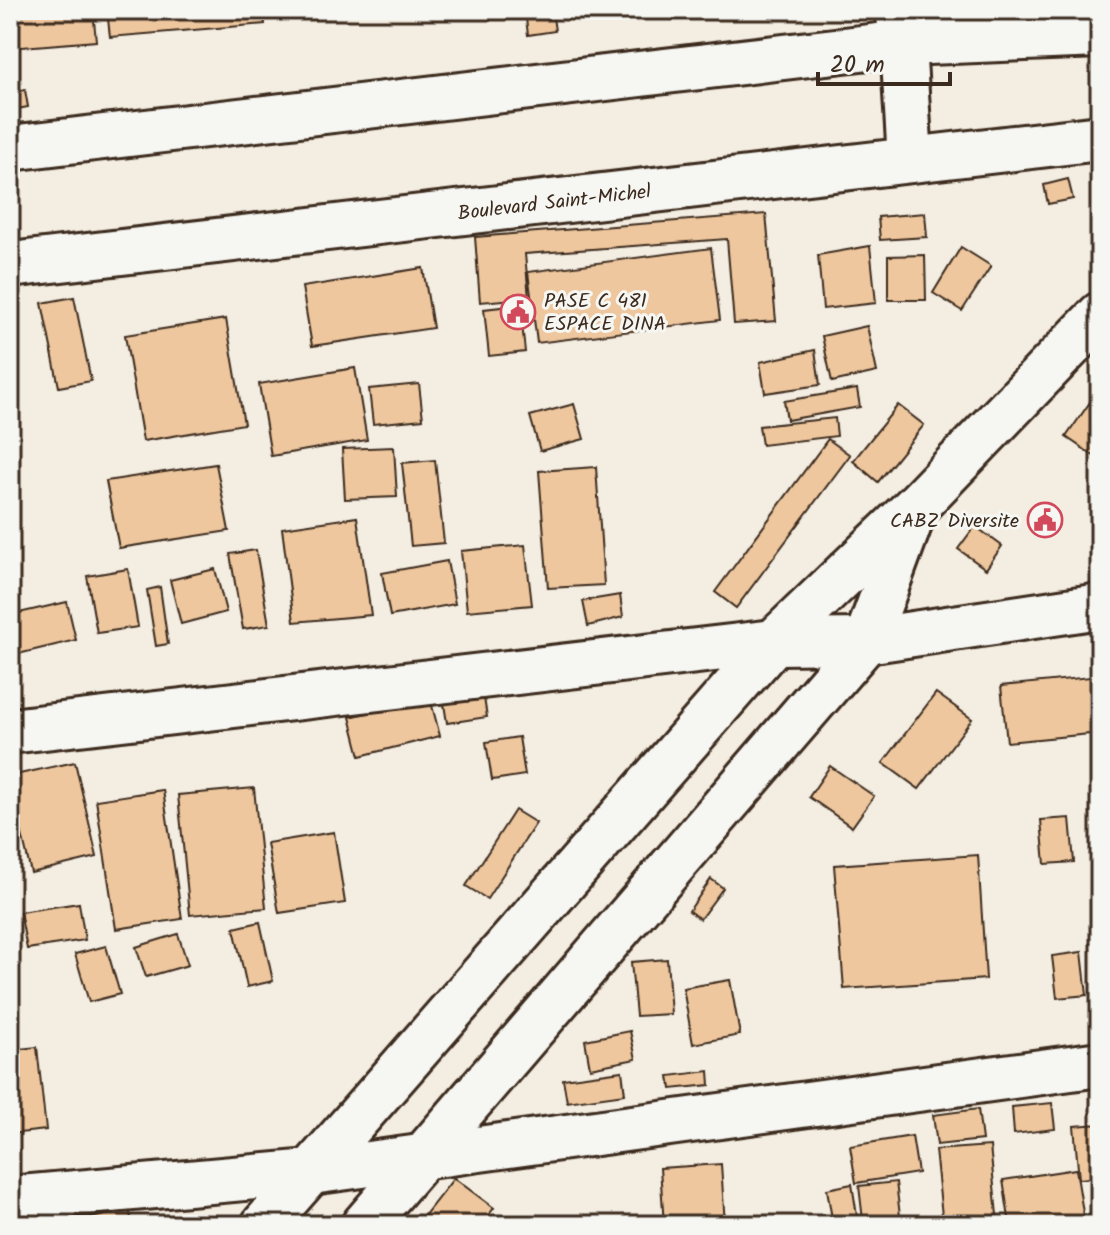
<svg xmlns="http://www.w3.org/2000/svg" width="1110" height="1235" font-family="Kalam,sans-serif">
	<rect width="100%" height="100%" fill="#f4ede1"/>
	<filter id="ink" filterUnits="userSpaceOnUse"><feTurbulence type="fractalNoise" baseFrequency=".0125" numOctaves="2"/><feDisplacementMap in="SourceGraphic" scale="16" xChannelSelector="R" yChannelSelector="G"/><feConvolveMatrix kernelMatrix="1 2 1 2 8 2 1 2 1" color-interpolation-filters="sRGB"/></filter>
	<g filter="url(#ink)">
		<g fill="#eec79e" stroke="#3b2a1e" stroke-width="2">
			<polygon points="10,10 93,10 96,41 10,48"/>
			<polygon points="107,10 263,10 265,24 110,37"/>
			<polygon points="525,10 552,10 555,31 528,35"/>
			<polygon points="25,90 28,107 12,110 10,92"/>
			<polygon points="1068,179 1073,199 1048,204 1044,185"/>
			<polygon points="925,213 927,237 880,240 878,217"/>
			<polygon points="766,214 776,321 734,324 727,239 525,254 529,298 480,302 475,237"/>
			<polygon points="870,246 876,303 823,309 818,255"/>
			<polygon points="961,247 991,266 962,311 933,293"/>
			<polygon points="711,248 720,320 537,343 528,272"/>
			<polygon points="925,255 926,300 888,300 888,256"/>
			<polygon points="423,268 433,328 312,346 302,287"/>
			<polygon points="74,297 91,381 59,387 42,303"/>
			<polygon points="520,305 525,352 489,356 484,309"/>
			<polygon points="226,319 244,424 143,441 125,335"/>
			<polygon points="867,326 877,372 832,382 822,336"/>
			<polygon points="815,350 820,385 765,393 760,362"/>
			<polygon points="355,368 367,440 271,456 259,384"/>
			<polygon points="419,384 423,419 373,424 369,389"/>
			<polygon points="857,389 860,407 787,420 784,401"/>
			<polygon points="1095,395 1100,399 1100,460 1066,437"/>
			<polygon points="574,404 584,439 540,451 530,416"/>
			<polygon points="898,405 924,425 878,482 853,461"/>
			<polygon points="835,418 837,436 762,445 759,426"/>
			<polygon points="828,439 850,455 736,608 715,592"/>
			<polygon points="394,447 397,497 345,499 342,449"/>
			<polygon points="435,460 444,543 411,546 402,463"/>
			<polygon points="216,464 229,531 119,548 106,481"/>
			<polygon points="596,467 604,585 548,588 539,471"/>
			<polygon points="357,517 371,615 294,622 282,528"/>
			<polygon points="975,526 1002,546 986,569 958,549"/>
			<polygon points="525,545 532,605 467,611 461,551"/>
			<polygon points="256,550 269,625 243,629 230,554"/>
			<polygon points="447,561 455,604 390,616 382,573"/>
			<polygon points="128,569 138,627 97,633 87,576"/>
			<polygon points="215,569 226,612 181,624 170,580"/>
			<polygon points="160,587 168,644 156,646 147,590"/>
			<polygon points="620,595 623,617 588,626 583,601"/>
			<polygon points="67,602 76,640 10,656 10,615"/>
			<polygon points="1100,676 1100,733 1007,742 1001,686"/>
			<polygon points="936,693 972,719 919,789 883,763"/>
			<polygon points="430,698 440,736 360,756 350,717"/>
			<polygon points="484,698 487,717 447,723 444,704"/>
			<polygon points="519,737 525,775 492,780 486,742"/>
			<polygon points="75,762 97,857 31,873 10,783 10,776"/>
			<polygon points="830,766 874,796 852,827 809,797"/>
			<polygon points="254,788 266,908 190,915 178,795"/>
			<polygon points="163,790 182,919 116,929 96,800"/>
			<polygon points="515,810 536,823 487,899 466,886"/>
			<polygon points="1070,818 1074,862 1045,864 1041,820"/>
			<polygon points="334,832 345,903 279,913 267,843"/>
			<polygon points="978,855 986,979 844,989 834,865"/>
			<polygon points="711,879 723,888 700,919 689,911"/>
			<polygon points="79,903 85,940 27,949 20,912"/>
			<polygon points="260,922 273,981 247,987 234,928"/>
			<polygon points="178,934 188,965 146,977 136,947"/>
			<polygon points="106,946 120,994 89,1002 75,954"/>
			<polygon points="1082,952 1087,995 1057,998 1052,956"/>
			<polygon points="667,959 671,1014 636,1016 631,962"/>
			<polygon points="730,980 740,1035 693,1044 683,988"/>
			<polygon points="630,1031 636,1059 590,1068 585,1040"/>
			<polygon points="37,1047 46,1130 10,1134 10,1050"/>
			<polygon points="622,1071 625,1094 567,1102 563,1079"/>
			<polygon points="709,1071 710,1085 671,1089 669,1076"/>
			<polygon points="1052,1103 1055,1129 1014,1134 1012,1107"/>
			<polygon points="978,1109 982,1140 937,1145 933,1115"/>
			<polygon points="1100,1124 1100,1177 1079,1179 1074,1126"/>
			<polygon points="912,1136 918,1173 856,1183 850,1146"/>
			<polygon points="990,1146 998,1225 943,1225 935,1150"/>
			<polygon points="721,1164 725,1225 664,1225 660,1168"/>
			<polygon points="1076,1169 1085,1225 1010,1225 1003,1180"/>
			<polygon points="454,1178 494,1208 481,1225 417,1225"/>
			<polygon points="896,1182 900,1216 863,1220 859,1186"/>
			<polygon points="852,1184 858,1222 833,1225 827,1189"/>
			<polygon points="129,1210 133,1225 89,1225 87,1219"/>
		</g>
		<g fill="none" stroke-linecap="round" stroke-linejoin="round">
			<g stroke="#3b2a1e" stroke-width="50">
				<g id="minor">
					<polyline points="10,731 774,642"/>
					<polyline points="10,1199 311,1172 1100,1064"/>
					<polyline points="264,1225 774,642"/>
					<polyline points="364,1225 866,641"/>
				</g>
			</g>
			<g stroke="#3b2a1e" stroke-width="50">
				<polyline id="tertiary" points="898,10 903,43 910,160"/>
			</g>
			<g stroke="#3b2a1e" stroke-width="50">
				<g id="primary">
					<polyline points="10,148 903,43 1100,35"/>
					<path id="s1" d="M10 265 1100 138"/>
					<polyline points="866,641 912,516"/>
					<polyline points="774,642 915,507 1100,315"/>
					<polyline points="774,642 866,641 1100,606"/>
				</g>
			</g>
			<use href="#minor" stroke="#f6f6f2" stroke-width="44"/>
			<use href="#tertiary" stroke="#f6f6f2" stroke-width="44"/>
			<use href="#primary" stroke="#f6f6f2" stroke-width="44"/>
		</g>
	</g>
	<defs>
		<g id="civic-ring" transform="scale(1.8)"><circle r="9.5" fill="#f6f6f2" stroke="#d1495b" stroke-width="1.5"/><path d="M-.6-6.5H3V-4.5H.6V-3L4-1V1h2V6H-6V1h2V-1L-.6-3ZM-1.2 2.5V6h2.4V2.5Z" fill="#d1495b"/></g>
	</defs>
	<g fill-rule="evenodd">
		<use href="#civic-ring" x="518" y="312"/>
		<use href="#civic-ring" x="1045" y="520"/>
	</g>
	<g text-anchor="middle" stroke-width="6" stroke-linejoin="round" paint-order="stroke">
		<g font-size="20" fill="#3b2a1e" stroke="#f6f6f2">
			<text dy="7" stroke="none"><textPath href="#s1" startOffset="548">Boulevard Saint-Michel</textPath></text>
		</g>
		<g font-size="20" fill="#3b2a1e" stroke="#f6f6f2" text-anchor="start">
			<text x="544" y="307">PASE C 481<tspan x="544" dy="23">ESPACE DINA</tspan></text>
			<text x="1019" y="527" text-anchor="end">CABZ Diversite</text>
		</g>
	</g>
	<rect width="1110" height="1235" fill="none" stroke="#f6f6f2" stroke-width="40"/>
	<rect x="20" y="20" width="1070" height="1195" fill="none" stroke="#3b2a1e" stroke-width="3" filter="url(#ink)"/>
	<path d="M818 72v12h132v-12" fill="none" stroke="#3b2a1e" stroke-width="4"/>
	<text x="830" y="72" font-size="24" fill="#3b2a1e" stroke="#f6f6f2" stroke-width="6" paint-order="stroke">20 m</text>
</svg>
